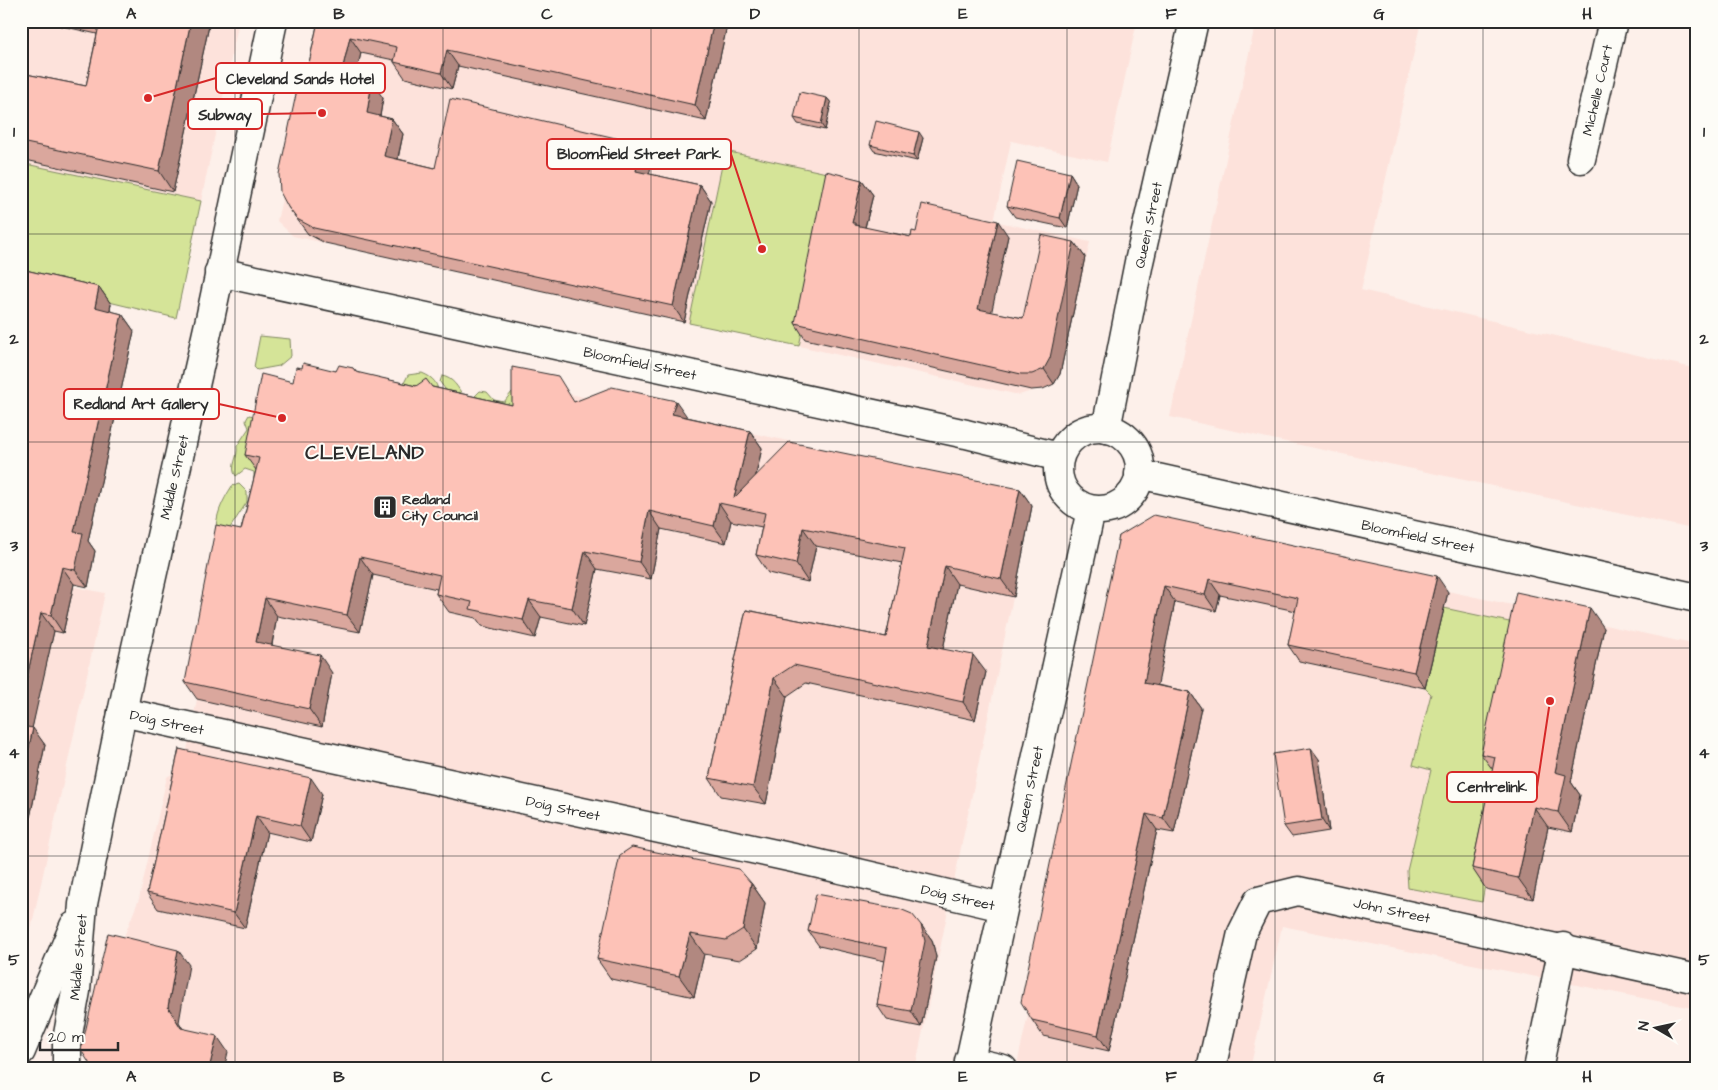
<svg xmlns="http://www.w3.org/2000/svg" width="1718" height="1090" font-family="'Architects Daughter',sans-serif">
	<rect width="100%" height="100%" fill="#fdf0ea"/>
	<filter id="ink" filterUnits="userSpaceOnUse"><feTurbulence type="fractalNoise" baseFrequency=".02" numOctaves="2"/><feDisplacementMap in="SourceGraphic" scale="10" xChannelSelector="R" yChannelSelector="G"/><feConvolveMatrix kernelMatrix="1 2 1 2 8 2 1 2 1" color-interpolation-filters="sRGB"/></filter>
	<g filter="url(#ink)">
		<g fill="#fde2db">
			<polygon points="21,21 239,21 201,201 21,163"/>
			<polygon points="322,21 1137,21 1107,162 1011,141 994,221 1090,242 1060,374 1054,384 1019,395 799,346 836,176 725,151 689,323 293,236 277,221"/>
			<polygon points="1256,21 1421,21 1361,290 1697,369 1697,530 1170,417"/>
			<polygon points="570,394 1016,490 1032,506 915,1069 94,1069 119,949 139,899 167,777 184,766 197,699 213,539 453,593"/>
			<polygon points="1165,530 1697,645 1697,1009 1282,926 1250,1069 1016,1069 1130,552"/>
			<polygon points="21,576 105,593 31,929 21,936"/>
		</g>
		<g fill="#d5e498" stroke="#808862">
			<polygon points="725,151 836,175 799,346 689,323"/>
			<polygon points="21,163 201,201 176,318 21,281"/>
			<polygon points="260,336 290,339 291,356 279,366 257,370 254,367"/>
			<path d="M422 373C434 378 438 383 439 397L403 385 408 375Z"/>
			<path d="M442 376C453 378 458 387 463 396L472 399 480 391 487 392 494 400 504 402 516 387 525 423 446 399 445 389 440 382Z"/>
			<path d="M249 415 268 419 254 484V472L245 469 236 476C229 467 239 457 237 446L249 428 246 420Z"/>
			<path d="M239 484 247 492V502L226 534 216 535C215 515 222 502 232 486Z"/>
			<polygon points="1444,608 1528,626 1482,902 1408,888 1407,871 1431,770 1413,765 1431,694 1425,688"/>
		</g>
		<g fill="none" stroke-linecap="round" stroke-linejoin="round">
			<g stroke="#2b2b2b" stroke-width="31">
				<g id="minor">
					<polyline points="1581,159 1613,21"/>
					<polyline points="219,272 966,434 1059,457"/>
					<circle cx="1099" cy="469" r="41"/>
					<polyline points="1106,429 1139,262 1194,21"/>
					<polyline points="1139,474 1697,598"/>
					<polyline points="122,712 798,859 1003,907"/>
					<polyline points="21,1051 74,926"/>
					<polyline points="969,1061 1003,1069"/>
					<polyline points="67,1069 67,1040 76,991 83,904 130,674 210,319 273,21"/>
					<polyline points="968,1069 1091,510"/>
					<polyline points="1211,1069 1242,933 1258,901 1298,891 1697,979"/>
					<polyline points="1538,1069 1563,947"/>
				</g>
			</g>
			<use href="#minor" stroke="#fdfcf7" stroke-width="28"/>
		</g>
		<g fill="#daa79d" stroke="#2b2b2b">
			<polygon points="54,21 210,21 173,192 21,159 21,73 86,86 97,34 57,25"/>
			<polygon points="318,21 728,21 706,121 458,66 452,89 405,78 394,62 394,60 361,53 355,78 383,98 380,116 392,119 403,134 398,159 435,168 652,160 649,174 700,185 711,201 684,322 325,243 308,234 288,207 308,68"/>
			<polygon points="827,98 831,103 825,130 798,124 794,118"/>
			<polygon points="923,138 917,161 874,151 870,145"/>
			<polygon points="1070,173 1077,184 1067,228 1015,217 1007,206"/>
			<polygon points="862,180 873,195 865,228 911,237 916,232 1008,236 991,312 1023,318 1074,242 1085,257 1060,374 1054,384 1043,389 1031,390 805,339 795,323"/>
			<polygon points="21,269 99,287 111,304 110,311 122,314 134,331 88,541 95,551 88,587 74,584 63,633 54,631 37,703 32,728 45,745 21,861"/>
			<polygon points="353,368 357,373 416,386 432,387 512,405 575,402 687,417 750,431 762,448 756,476 1020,489 1032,506 1014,597 957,584 943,649 986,672 975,720 806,683 787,696 766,804 721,796 709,778 746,610 886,637 902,563 816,546 808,582 768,573 756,555 762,527 731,521 726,543 661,529 651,579 597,569 584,626 541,617 535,638 482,626 476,618 449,612 436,594 437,589 373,575 360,632 277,616 272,645 332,673 322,727 197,699 185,682 241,530 256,470 245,455 293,382 336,371"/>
			<polygon points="1119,536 1448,592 1425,688 1299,661 1288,645 1296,611 1220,595 1216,611 1175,602 1157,685 1190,692 1201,708 1174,833 1157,830 1109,1051 1043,1036 1032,1020"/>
			<polygon points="1604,628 1571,782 1580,795 1572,832 1548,827 1533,899 1486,889 1472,868 1493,770 1481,754"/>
			<polygon points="179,749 322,794 311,842 267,832 245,928 158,909 147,893"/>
			<polygon points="1319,759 1329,831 1292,837 1284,826"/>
			<polygon points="751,883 765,903 757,949 740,960 704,954 694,997 611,979 597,959"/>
			<polygon points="921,925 932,940 936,957 921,1027 887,1020 877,1005 885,961 819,946 808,931"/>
		</g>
		<g fill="#b18880" stroke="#2b2b2b">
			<polygon points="191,21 210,21 173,192 159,171"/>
			<polygon points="714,21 728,21 706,121 695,105"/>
			<polygon points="350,37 361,53 352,91 341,75"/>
			<polygon points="447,50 458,66 452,89 441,73"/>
			<polygon points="372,82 383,98 378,128 367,113"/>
			<polygon points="827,98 831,103 825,130 821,124"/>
			<polygon points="392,119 403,134 395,171 384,156"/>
			<polygon points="919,132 923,138 917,161 913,156"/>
			<polygon points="641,144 652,160 647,187 636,171"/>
			<polygon points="1070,173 1077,184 1067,228 1060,218"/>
			<polygon points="862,180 873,195 863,235 852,223"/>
			<polygon points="700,185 711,201 684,322 673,306"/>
			<polygon points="998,221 1008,236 989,324 978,309"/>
			<polygon points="1074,242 1085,257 1060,374 1054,384 1044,369"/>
			<polygon points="99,287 111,304 107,325 95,307"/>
			<polygon points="122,314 134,331 88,541 95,551 88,587 75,570 74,532"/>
			<polygon points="676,401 688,418 672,414"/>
			<polygon points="750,431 762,448 748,509 734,498"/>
			<polygon points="1020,489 1032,506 1014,597 1001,579"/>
			<polygon points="719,503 731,521 726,543 714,526"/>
			<polygon points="649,511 661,529 651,579 639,562"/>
			<polygon points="803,528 816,546 808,582 796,564"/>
			<polygon points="585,551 597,569 584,626 572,608"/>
			<polygon points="360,557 373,575 360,632 347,615"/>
			<polygon points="945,566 957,584 940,663 928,646"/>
			<polygon points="62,567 74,584 63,633 51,615"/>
			<polygon points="1437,576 1448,592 1425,688 1414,672"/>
			<polygon points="1209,579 1220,595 1216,611 1205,595"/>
			<polygon points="1164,586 1175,602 1155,698 1144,683"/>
			<polygon points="265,598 277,616 269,660 256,642"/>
			<polygon points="529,600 541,617 535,638 523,620"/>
			<polygon points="1590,608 1604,628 1571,782 1580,795 1572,832 1558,812 1555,772"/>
			<polygon points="41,613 54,631 29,742 21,731 21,704"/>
			<polygon points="320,655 332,673 322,727 309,709"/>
			<polygon points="973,655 986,672 975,720 963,702"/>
			<polygon points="774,678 787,696 766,804 753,787"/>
			<polygon points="1190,692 1201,708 1174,833 1163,818"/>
			<polygon points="33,728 45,745 21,861 21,784"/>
			<polygon points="1311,748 1319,759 1329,831 1322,820"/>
			<polygon points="311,778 322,794 311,842 300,826"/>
			<polygon points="1534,807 1548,827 1533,899 1518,878"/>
			<polygon points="1146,814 1157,830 1109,1051 1098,1035"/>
			<polygon points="256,816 267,832 245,928 234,913"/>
			<polygon points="751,883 765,903 757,949 743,929"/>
			<polygon points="921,925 932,940 936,957 921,1027 911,1011"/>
			<polygon points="690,934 704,954 694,997 679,976"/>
			<polygon points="178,950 189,965 179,1022 192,1044 181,1028 168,1007"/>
			<polygon points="217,1036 228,1052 224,1069 209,1069"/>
		</g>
		<g fill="#fdc2b7" stroke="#2b2b2b">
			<polygon points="100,21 191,21 159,171 21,142 21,73 86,86"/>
			<polygon points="318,21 714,21 695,105 447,50 441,73 394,62 397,47 350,37 341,75 372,82 367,113 392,119 384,156 435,168 450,99 641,144 636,171 700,185 673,306 314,228 297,219 288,207 280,192 279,174 302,66 308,68"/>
			<polygon points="800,92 827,98 821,124 794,118"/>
			<polygon points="876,121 919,132 913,156 870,145"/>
			<polygon points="1017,161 1070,173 1060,218 1007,206"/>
			<polygon points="826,171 862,180 852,223 855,223 855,225 911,237 912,231 916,232 922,204 998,221 978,309 1023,318 1041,235 1074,242 1050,358 1044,369 1032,374 1021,374 795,323"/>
			<polygon points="21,269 99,287 95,307 122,314 74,532 83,533 75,570 62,567 51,615 41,613 21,704"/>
			<polygon points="303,363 336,371 339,365 353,368 356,372 416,386 426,379 432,387 512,405 512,367 558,376 574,402 612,387 676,401 672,414 750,431 734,498 789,442 1020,489 1001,579 945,566 928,646 973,655 963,702 794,665 774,678 753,787 709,778 746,610 886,637 905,548 803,528 796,564 756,555 765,513 719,503 714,526 649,511 639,562 585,551 572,608 529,600 523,620 470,609 472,602 436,594 440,575 360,557 347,615 265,598 256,642 320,655 309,709 185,682 216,525 241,530 259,458 245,455 261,374 293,382 296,367 302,368"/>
			<polygon points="1154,515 1437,576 1414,672 1288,645 1298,598 1209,579 1205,595 1164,586 1144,683 1190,692 1163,818 1146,814 1098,1035 1032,1020 1021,1002 1119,536"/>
			<polygon points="1516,592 1590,608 1555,772 1566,775 1558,812 1534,807 1518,878 1472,868 1495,757 1481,754"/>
			<polygon points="21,726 33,728 21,784"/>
			<polygon points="1311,748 1322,820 1284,826 1273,754"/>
			<polygon points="179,749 311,778 300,826 256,816 234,913 147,893"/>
			<polygon points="632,847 739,869 751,883 743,929 726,940 690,934 679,976 597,959 620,855"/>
			<polygon points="816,894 900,909 912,914 921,925 925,941 911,1011 877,1005 887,948 808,931"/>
			<polygon points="108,933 178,950 168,1007 181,1028 217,1036 209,1069 93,1069 81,1050"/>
		</g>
	</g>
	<path fill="none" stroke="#2b2b2b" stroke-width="1" stroke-opacity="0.55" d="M235 21V1069M443 21V1069M651 21V1069M859 21V1069M1067 21V1069M1275 21V1069M1483 21V1069M21 234H1697M21 442H1697M21 648H1697M21 856H1697"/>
	<defs>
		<g id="building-square" transform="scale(1.25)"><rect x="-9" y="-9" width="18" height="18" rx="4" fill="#2b2b2b" stroke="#fdfcf7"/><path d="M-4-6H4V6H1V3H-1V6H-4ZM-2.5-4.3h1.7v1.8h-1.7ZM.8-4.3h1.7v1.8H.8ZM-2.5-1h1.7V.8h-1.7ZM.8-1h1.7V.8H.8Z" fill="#fff"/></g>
	</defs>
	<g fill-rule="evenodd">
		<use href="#building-square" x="385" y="507"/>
	</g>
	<g text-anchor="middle" stroke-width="4" stroke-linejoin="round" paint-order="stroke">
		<g font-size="14" fill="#2b2b2b" stroke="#fdfcf7">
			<text transform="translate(1597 90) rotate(-77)" y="5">Michelle Court</text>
			<text transform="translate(1148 225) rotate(-78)" y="5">Queen Street</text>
			<text transform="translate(640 363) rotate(12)" y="5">Bloomfield Street</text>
			<text transform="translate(174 477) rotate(-77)" y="5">Middle Street</text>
			<text transform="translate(1418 536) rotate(12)" y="5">Bloomfield Street</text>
			<text transform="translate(167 722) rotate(12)" y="5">Doig Street</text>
			<text transform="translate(1029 789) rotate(-78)" y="5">Queen Street</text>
			<text transform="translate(563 808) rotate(12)" y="5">Doig Street</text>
			<text transform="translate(958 897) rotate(13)" y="5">Doig Street</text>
			<text transform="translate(1392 910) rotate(12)" y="5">John Street</text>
			<text transform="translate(78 957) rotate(-85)" y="5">Middle Street</text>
		</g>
		<g font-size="14" font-weight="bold" fill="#2b2b2b" stroke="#fdfcf7" text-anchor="start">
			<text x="402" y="504">Redland<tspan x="402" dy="16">City Council</tspan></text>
		</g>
		<g font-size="19" font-weight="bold" letter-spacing="1" fill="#2b2b2b" stroke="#fdfcf7">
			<text x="365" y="459">CLEVELAND</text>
		</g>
	</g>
	<path fill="none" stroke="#d62828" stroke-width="2" d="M148 98L216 78M322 113L262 114M762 249L731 154M282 418L219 404M1550 701L1537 787"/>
	<g fill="#d62828" stroke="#fdfcf7" stroke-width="2">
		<circle cx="148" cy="98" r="5"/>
		<circle cx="322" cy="113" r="5"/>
		<circle cx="762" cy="249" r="5"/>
		<circle cx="282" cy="418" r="5"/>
		<circle cx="1550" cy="701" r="5"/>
	</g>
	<g fill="#fdfcf7" stroke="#d62828" stroke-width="2">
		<rect x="216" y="63" width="169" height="30" rx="5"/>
		<rect x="188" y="99" width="74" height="30" rx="5"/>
		<rect x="547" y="139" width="184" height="30" rx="5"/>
		<rect x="64" y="389" width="155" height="30" rx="5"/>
		<rect x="1447" y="772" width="90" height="30" rx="5"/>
	</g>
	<g font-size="15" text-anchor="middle" font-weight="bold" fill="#2b2b2b">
		<text x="300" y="84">Cleveland Sands Hotel</text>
		<text x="225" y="120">Subway</text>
		<text x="639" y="159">Bloomfield Street Park</text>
		<text x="141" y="409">Redland Art Gallery</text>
		<text x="1492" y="792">Centrelink</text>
	</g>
	<rect width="1718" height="1090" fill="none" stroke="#fdfcf7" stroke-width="55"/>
	<g transform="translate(1656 1028) rotate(279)" stroke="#fdfcf7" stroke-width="4" paint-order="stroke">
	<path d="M0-4L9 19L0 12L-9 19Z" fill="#2b2b2b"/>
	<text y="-8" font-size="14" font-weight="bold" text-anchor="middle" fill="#2b2b2b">N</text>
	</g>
	<path d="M40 1042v8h78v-8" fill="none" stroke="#2b2b2b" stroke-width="2.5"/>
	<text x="48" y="1042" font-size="15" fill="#2b2b2b" stroke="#fdfcf7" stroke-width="4" paint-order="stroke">20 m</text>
	<rect x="28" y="28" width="1662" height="1034" fill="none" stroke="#2b2b2b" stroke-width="2"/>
	<g font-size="16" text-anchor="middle" font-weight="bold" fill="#2b2b2b">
		<text x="131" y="19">A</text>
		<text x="339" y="19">B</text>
		<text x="547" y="19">C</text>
		<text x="755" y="19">D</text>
		<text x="963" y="19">E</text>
		<text x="1171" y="19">F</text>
		<text x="1379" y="19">G</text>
		<text x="1587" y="19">H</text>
		<text x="14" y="137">1</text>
		<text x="1704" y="137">1</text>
		<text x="14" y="344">2</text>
		<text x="1704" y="344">2</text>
		<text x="14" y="551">3</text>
		<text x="1704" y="551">3</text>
		<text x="14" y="758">4</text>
		<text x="1704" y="758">4</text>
		<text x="14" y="965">5</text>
		<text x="1704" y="965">5</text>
		<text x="131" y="1082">A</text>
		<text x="339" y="1082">B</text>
		<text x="547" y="1082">C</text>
		<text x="755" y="1082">D</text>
		<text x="963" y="1082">E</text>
		<text x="1171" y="1082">F</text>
		<text x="1379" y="1082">G</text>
		<text x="1587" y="1082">H</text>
	</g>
</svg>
